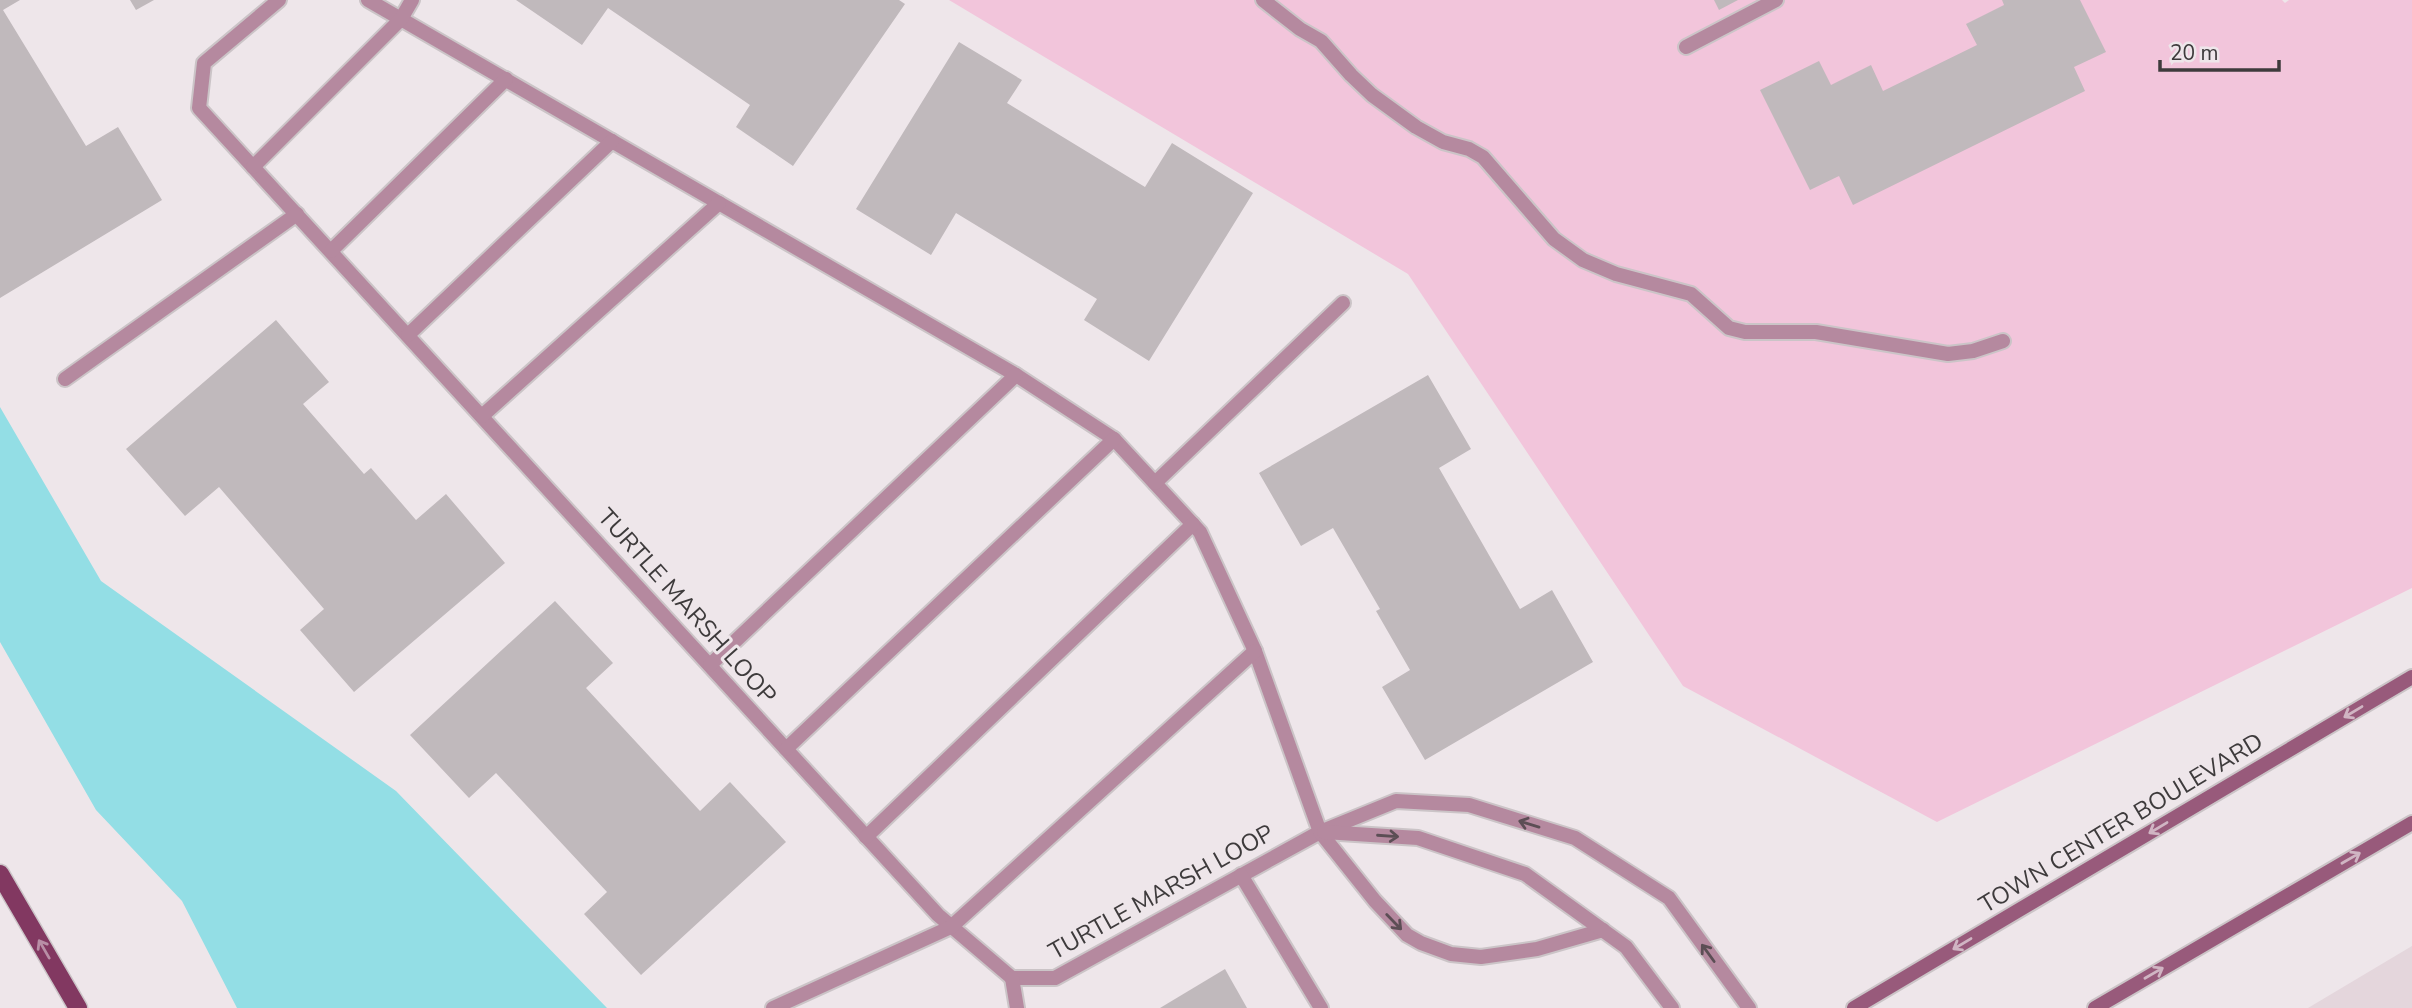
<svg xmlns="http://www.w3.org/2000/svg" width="2412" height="1008" font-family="'Nunito Sans',sans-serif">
	<rect width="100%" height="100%" fill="#eee6ea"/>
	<polygon fill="#e4d6dc" points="2412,946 2412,1008 2308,1008"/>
	<polygon fill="#f2c5db" points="949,0 2282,0 2285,3 2289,0 2412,0 2412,588 1937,822 1683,686 1408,274"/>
	<polygon fill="#93dee5" points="0,407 101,581 396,791 607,1008 237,1008 182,901 96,810 0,642"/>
	<g fill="#c0b9bc">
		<polygon points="0,0 20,0 3,10 86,146 118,127 162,200 0,298"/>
		<polygon points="130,0 154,0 136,10"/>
		<polygon points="516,0 899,0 905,4 793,166 736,127 750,105 608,8 582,45"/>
		<polygon points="1714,0 1738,0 1719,10"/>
		<polygon points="2002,0 2080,0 2106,52 2074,67 2085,91 1853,205 1839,176 1810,190 1760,90 1819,61 1831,85 1871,65 1883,91 1977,45 1966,24 2004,5"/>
		<polygon points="959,42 1022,80 1007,103 1145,187 1172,143 1253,193 1149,361 1084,320 1097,299 956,213 931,255 856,209"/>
		<polygon points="276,320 329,382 303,404 364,474 371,468 416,520 446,494 505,563 354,692 300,630 324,609 219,487 185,516 126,449"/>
		<polygon points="1428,375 1471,449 1439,468 1520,609 1552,590 1593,662 1425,760 1382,687 1410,670 1376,611 1380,609 1333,528 1301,546 1259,473"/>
		<polygon points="555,601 613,663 586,688 700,811 730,782 786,842 641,975 584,914 607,892 496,773 469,798 410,735"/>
		<polygon points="1225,969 1247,1008 1160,1008"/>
	</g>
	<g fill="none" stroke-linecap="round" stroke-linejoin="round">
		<g stroke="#cbc4c7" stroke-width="18">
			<g id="lane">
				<polyline points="279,0 204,63 199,108 938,915 1012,978 1055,978 1320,832 1396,801 1469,805 1575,838 1669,898 1749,1008"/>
				<polyline points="368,0 1016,375 1114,439 1200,532 1255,651 1320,832 1375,901 1407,935 1421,943 1451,954 1481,957 1537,949 1603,930"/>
				<polyline points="1263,0 1300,29 1321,41 1351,75 1372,95 1416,127 1443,142 1469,149 1483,157 1554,239 1583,260 1616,274 1691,294 1729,328 1745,332 1816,332 1948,354 1973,351 2003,341"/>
				<polyline points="1686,47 1776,0"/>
				<polyline points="253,167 401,19 412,0"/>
				<polyline points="331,251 506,79"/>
				<polyline points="408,335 612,141"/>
				<polyline points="65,379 297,214"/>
				<polyline points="482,416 719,203"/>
				<polyline points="1155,483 1343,303"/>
				<polyline points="710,665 1016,375"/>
				<polyline points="786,749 1114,439"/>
				<polyline points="1324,832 1418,838 1525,874 1626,947 1672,1008"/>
				<polyline points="866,837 1193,524"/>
				<polyline points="1241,875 1321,1008"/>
				<polyline points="1012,978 1017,1008"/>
				<polyline points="773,1008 951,927 1255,651"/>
			</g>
		</g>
		<g stroke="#cbc4c7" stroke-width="18">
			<g id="secondary">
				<polyline points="1854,1008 2412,677"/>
				<polyline points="2095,1008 2412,823"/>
			</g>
		</g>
		<g stroke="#cbc4c7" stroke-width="21">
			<polyline id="primary" points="0,874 78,1008"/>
		</g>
		<use href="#lane" stroke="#b5899f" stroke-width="14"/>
		<use href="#secondary" stroke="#985a7b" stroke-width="14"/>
		<use href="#primary" stroke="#823861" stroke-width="18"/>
	</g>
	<defs><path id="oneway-shaft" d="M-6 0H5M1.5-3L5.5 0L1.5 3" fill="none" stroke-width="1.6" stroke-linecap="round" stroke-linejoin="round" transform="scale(1.75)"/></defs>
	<g stroke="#d0b5c3">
		<use href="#oneway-shaft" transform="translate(2353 712) rotate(149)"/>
		<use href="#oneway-shaft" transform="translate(2158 828) rotate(149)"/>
		<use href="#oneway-shaft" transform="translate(2351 858) rotate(-30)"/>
		<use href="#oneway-shaft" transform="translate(1962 944) rotate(149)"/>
		<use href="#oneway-shaft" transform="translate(2154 973) rotate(-30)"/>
	</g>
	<g stroke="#5c4e55">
		<use href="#oneway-shaft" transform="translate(1529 824) rotate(-163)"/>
		<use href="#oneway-shaft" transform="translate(1388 836) rotate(4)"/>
		<use href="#oneway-shaft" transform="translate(1394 922) rotate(46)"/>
		<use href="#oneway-shaft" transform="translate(1708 953) rotate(-126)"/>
	</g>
	<use stroke="#b88fa6" href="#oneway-shaft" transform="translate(44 949) rotate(-120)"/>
	<g text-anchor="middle" stroke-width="6" stroke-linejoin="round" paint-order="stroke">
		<g font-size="24" fill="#3e3b3c" stroke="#eee6ea">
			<text transform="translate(687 606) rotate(48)" y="8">TURTLE MARSH LOOP</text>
			<text transform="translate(2121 823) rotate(-31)" y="8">TOWN CENTER BOULEVARD</text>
			<text transform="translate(1161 892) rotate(-29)" y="8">TURTLE MARSH LOOP</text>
		</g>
	</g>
	<path d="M2160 60v10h119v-10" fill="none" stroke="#3e3b3c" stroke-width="3.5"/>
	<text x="2170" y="60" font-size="21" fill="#3e3b3c" stroke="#eee6ea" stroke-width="5" paint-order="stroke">20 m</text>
</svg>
